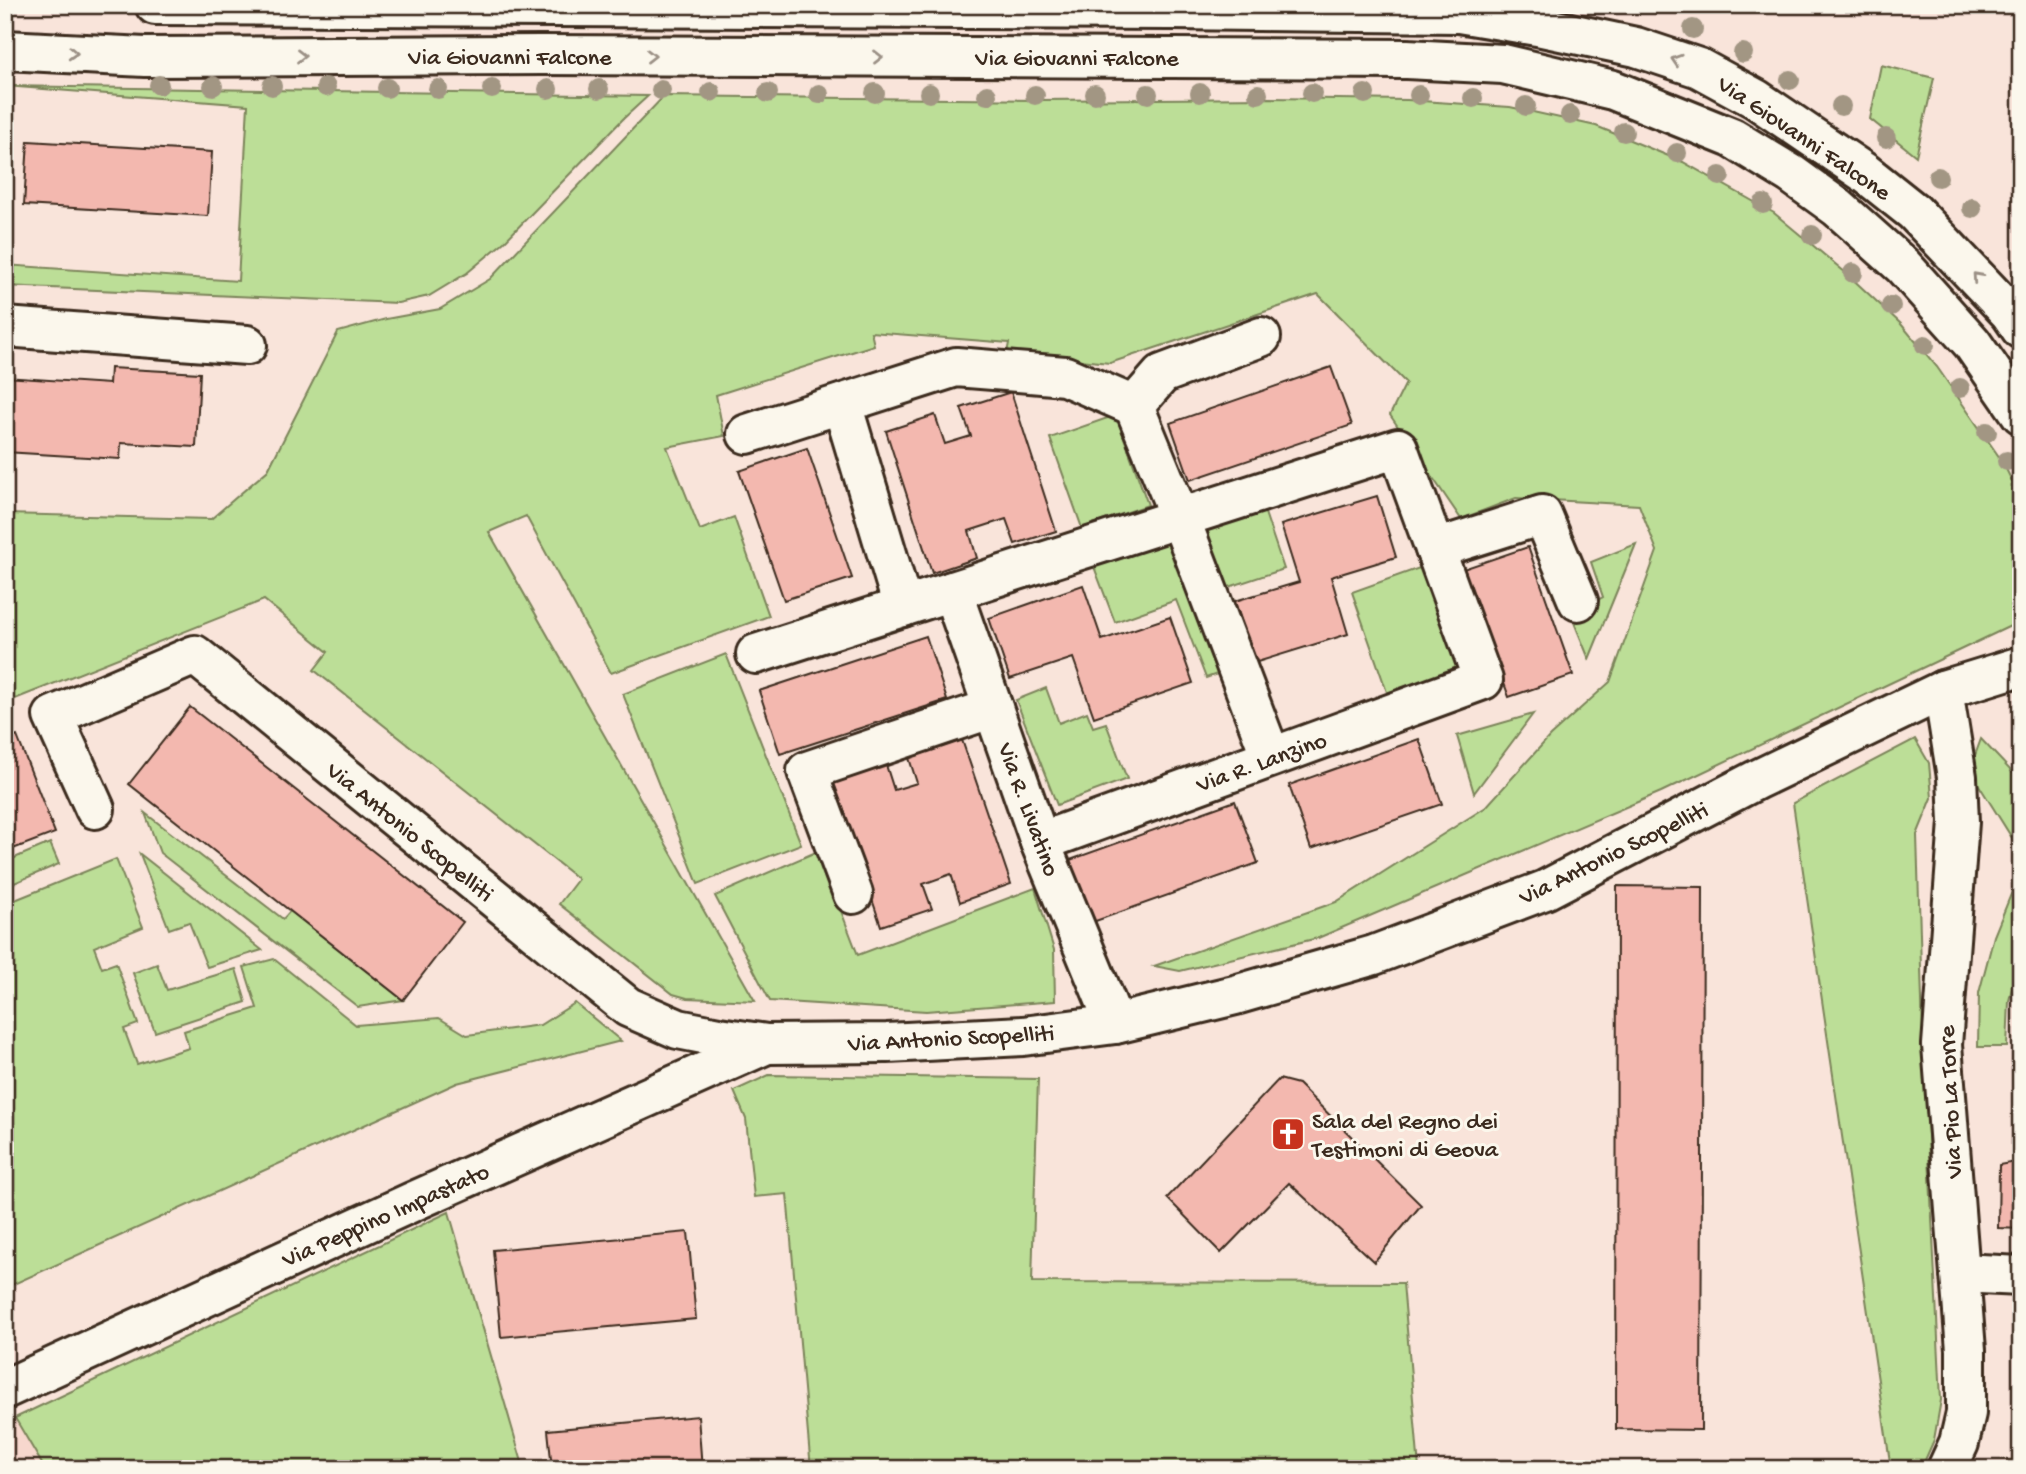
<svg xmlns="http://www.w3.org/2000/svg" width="2026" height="1474" font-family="'Gochi Hand',sans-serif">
	<rect width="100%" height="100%" fill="#f9e4da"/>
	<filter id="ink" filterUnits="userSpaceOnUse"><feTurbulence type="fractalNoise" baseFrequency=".0143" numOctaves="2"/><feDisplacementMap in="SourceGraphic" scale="14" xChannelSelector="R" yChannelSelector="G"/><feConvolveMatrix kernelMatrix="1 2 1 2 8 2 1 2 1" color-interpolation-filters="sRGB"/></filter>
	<g filter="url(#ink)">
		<polygon fill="#f7d7cd" points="15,1418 45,1469 5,1469 5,1423"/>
		<g fill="#bcde97" stroke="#7c845a" stroke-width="2">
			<polygon points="1881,65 1934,78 1916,156 1870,119"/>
			<polygon points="5,86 648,96 623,119 504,242 467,273 429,296 398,303 5,286 5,265 238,281 248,105"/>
			<polygon points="664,96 1039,100 1270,98 1407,100 1510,107 1596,126 1683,162 1774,213 1846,273 1901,324 1937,367 2002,461 2021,499 2021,621 1661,792 1318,938 1180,971 1154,966 1336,902 1486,807 1550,736 1610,682 1657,551 1639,505 1516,498 1461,519 1390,415 1406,383 1318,294 1110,363 1007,353 1009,343 871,332 874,345 716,395 724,436 667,447 700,530 734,517 769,616 611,673 526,516 489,532 755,1001 687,998 673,994 559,904 578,879 314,670 328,652 264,600 5,703 5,514 211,519 268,470 338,332 386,319 440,309 490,279"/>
			<polygon points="1116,415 1148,505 1082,528 1050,438"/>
			<polygon points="1263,507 1284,569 1226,588 1206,527"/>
			<polygon points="1172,535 1223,672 1206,678 1176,600 1115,622 1093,564"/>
			<polygon points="1636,544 1589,659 1571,615 1603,597 1591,562"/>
			<polygon points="1425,566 1461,669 1388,695 1352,592"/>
			<polygon points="726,654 801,844 698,884 623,694"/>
			<polygon points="1046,688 1059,723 1087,712 1093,727 1106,723 1127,779 1057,805 1016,700"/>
			<polygon points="1533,714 1474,793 1457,736"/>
			<polygon points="1915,739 1929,763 1932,798 1917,835 1923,1034 1941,1400 1934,1440 1921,1469 1891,1469 1793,803"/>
			<polygon points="1981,739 2013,773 2021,790 2021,950 2009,1001 2007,1047 1978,1047 1979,993 1994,936 2014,887 2019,864 2012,838 1977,782 1974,758"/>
			<polygon points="145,813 283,919 290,911 403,1000 358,1007 160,853"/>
			<polygon points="50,843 59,864 5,887 5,862"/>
			<polygon points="818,851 858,955 1035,888 1054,950 1055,1001 926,1011 770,1001 715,896"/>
			<polygon points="140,854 262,950 207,967 189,922 169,929"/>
			<polygon points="116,859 143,927 94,947 102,968 116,963 138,1024 124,1029 137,1064 189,1048 184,1031 257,1008 244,967 274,959 356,1025 439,1018 467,1035 540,1025 575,1003 621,1041 457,1083 5,1288 5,904"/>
			<polygon points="157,964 167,990 236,969 246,1002 155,1032 133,973"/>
			<polygon points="769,1075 1038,1079 1032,1282 1403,1283 1419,1469 811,1469 787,1194 754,1197 746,1119 734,1091"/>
			<polygon points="449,1212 524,1469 45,1469 15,1418"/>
		</g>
		<g fill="#f3b8af" stroke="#3b2a1e" stroke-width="2">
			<polygon points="28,141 212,152 208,216 24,205"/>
			<polygon points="1331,367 1352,425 1190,480 1170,423"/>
			<polygon points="110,368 200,373 196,447 121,443 120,459 5,452 5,377 109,384"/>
			<polygon points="1011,392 1056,531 1015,544 1006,519 969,531 977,558 932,573 886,431 935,415 945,444 971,436 961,408"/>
			<polygon points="807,448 852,578 784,600 739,471"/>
			<polygon points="1377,496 1396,557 1331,577 1348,634 1254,663 1235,601 1299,582 1281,525"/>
			<polygon points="1528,547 1573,675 1509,697 1463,569"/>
			<polygon points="1083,585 1102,640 1170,617 1193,683 1094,717 1073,658 1010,679 989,618"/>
			<polygon points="926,636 947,700 780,754 759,691"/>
			<polygon points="190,707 463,922 403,1000 129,784"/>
			<polygon points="17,736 55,833 5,852 5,741"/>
			<polygon points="1419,739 1442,804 1311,849 1289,785"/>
			<polygon points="962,740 1011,884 960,902 951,874 923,884 932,909 881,926 833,783 886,765 894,790 917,783 909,758"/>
			<polygon points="1235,801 1258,863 1090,923 1067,861"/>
			<polygon points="1617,886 1703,887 1701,1430 1616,1429"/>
			<polygon points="1279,1079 1298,1084 1421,1205 1374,1262 1289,1183 1221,1253 1167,1198"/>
			<polygon points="2021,1161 2021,1229 1998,1228 1999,1165"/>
			<polygon points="688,1232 696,1319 501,1337 493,1250"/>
			<polygon points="698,1416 702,1469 552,1469 548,1430"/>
		</g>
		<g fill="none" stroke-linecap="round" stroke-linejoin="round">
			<g stroke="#3b2a1e" stroke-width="44">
				<g id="minor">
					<polyline points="155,5 1171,10 1459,13 1537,26 1636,47 1699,68 1756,99 1865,173 1914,212 2010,313 2021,329"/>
					<polyline points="5,50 145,57 541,55 1407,59 1503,64 1613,90 1732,138 1791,174 1838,208 1903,266 1972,343 2021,414"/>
					<polyline points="5,327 247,345"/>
					<polyline points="842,404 903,607"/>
					<polyline points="1134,406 1162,374 1261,337"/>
					<polyline points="747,434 956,367 1065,376 1134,406 1180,518 1271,757"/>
					<polyline points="1435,549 1542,515 1578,601"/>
					<polyline points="952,591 1040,842 1115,1024"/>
					<polyline points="756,654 1398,448 1483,680 1040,842"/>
					<polyline points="1943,690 1957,777 1959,822 1942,1045 1966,1350 1966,1413 1959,1443 1947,1469"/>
					<polyline points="95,809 53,716 195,655 628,1007 678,1029 719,1037 767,1044 887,1043 1023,1036 1115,1024 1235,995 1374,955 1545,890 1756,780 1943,690 2021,666"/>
					<polyline points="853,894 807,771 993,708"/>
					<polyline points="1960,1273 2021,1276"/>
					<polyline points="5,1389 412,1202 767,1044"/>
				</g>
			</g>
			<use href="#minor" stroke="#fbf7ec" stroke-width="38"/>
		</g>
		<g fill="#a29683">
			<circle cx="1693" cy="29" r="10"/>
			<circle cx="1743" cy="53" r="10"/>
			<circle cx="1790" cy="80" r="10"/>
			<circle cx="159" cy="85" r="10"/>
			<circle cx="213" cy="86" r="10"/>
			<circle cx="272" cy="86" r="10"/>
			<circle cx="326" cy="87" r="10"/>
			<circle cx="387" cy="88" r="10"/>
			<circle cx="438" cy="89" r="10"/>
			<circle cx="492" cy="89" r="10"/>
			<circle cx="548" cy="89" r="10"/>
			<circle cx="599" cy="89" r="10"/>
			<circle cx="661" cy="90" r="10"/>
			<circle cx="711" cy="92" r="10"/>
			<circle cx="768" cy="93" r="10"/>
			<circle cx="875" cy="93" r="10"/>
			<circle cx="929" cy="93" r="10"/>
			<circle cx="1200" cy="93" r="10"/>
			<circle cx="1312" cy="93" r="10"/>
			<circle cx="819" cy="94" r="10"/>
			<circle cx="1095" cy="94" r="10"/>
			<circle cx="1148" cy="94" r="10"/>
			<circle cx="1258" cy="94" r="10"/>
			<circle cx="1365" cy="94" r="10"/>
			<circle cx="987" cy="95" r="10"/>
			<circle cx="1035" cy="95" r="10"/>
			<circle cx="1419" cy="95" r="10"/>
			<circle cx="1473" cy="98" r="10"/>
			<circle cx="1526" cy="106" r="10"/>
			<circle cx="1841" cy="106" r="10"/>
			<circle cx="1570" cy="115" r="10"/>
			<circle cx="1624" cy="132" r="10"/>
			<circle cx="1886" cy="138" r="10"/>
			<circle cx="1677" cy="153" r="10"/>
			<circle cx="1720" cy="176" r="10"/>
			<circle cx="1938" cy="177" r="10"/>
			<circle cx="1763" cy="204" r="10"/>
			<circle cx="1972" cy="208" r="10"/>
			<circle cx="1812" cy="235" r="10"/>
			<circle cx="1853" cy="273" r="10"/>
			<circle cx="1891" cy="306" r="10"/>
			<circle cx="1925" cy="345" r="10"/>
			<circle cx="1960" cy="388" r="10"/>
			<circle cx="1987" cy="432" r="10"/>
			<circle cx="2007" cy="461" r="10"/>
		</g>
		<defs><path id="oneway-chevron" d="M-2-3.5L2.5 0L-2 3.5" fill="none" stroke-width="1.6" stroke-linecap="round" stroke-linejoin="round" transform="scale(1.75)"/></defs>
		<g stroke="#9b9085">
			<use href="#oneway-chevron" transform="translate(73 53) rotate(3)"/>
			<use href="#oneway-chevron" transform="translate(301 56)"/>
			<use href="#oneway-chevron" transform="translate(651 56)"/>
			<use href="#oneway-chevron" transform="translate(878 57)"/>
			<use href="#oneway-chevron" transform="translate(1676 60) rotate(-162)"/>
			<use href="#oneway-chevron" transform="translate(1977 277) rotate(-132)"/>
		</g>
	</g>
	<defs>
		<g id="church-square" transform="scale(1.75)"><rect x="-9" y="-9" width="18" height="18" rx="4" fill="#c8321e" stroke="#fbf7ec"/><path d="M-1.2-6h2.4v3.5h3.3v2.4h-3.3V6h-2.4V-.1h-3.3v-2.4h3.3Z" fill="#fff"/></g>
	</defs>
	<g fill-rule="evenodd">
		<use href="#church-square" x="1288" y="1134"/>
	</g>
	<g text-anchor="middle" stroke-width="6" stroke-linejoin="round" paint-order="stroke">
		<g font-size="24" fill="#3b2a1e" stroke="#fbf7ec">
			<text x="510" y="64">Via Giovanni Falcone</text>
			<text x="1077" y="65">Via Giovanni Falcone</text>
			<text transform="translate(1805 137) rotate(34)" y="8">Via Giovanni Falcone</text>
			<text transform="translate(1261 761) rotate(-20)" y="8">Via R. Lanzino</text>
			<text transform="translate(1030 809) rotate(70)" y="8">Via R. Livatino</text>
			<text transform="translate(411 831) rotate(39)" y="8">Via Antonio Scopelliti</text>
			<text transform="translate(1613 852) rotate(-26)" y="8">Via Antonio Scopelliti</text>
			<text transform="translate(951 1037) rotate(-3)" y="8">Via Antonio Scopelliti</text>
			<text transform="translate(1949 1102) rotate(-93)" y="8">Via Pio La Torre</text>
			<text transform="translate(385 1214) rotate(-24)" y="8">Via Peppino Impastato</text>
		</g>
		<g font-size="24" fill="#3b2a1e" stroke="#fbf7ec" text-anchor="start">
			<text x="1312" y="1128">Sala del Regno dei<tspan x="1312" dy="28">Testimoni di Geova</tspan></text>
		</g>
	</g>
	<rect width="2026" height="1474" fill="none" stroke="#fbf7ec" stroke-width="28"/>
	<rect x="14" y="14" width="1998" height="1446" fill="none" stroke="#3b2a1e" stroke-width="2.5" filter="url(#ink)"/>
</svg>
